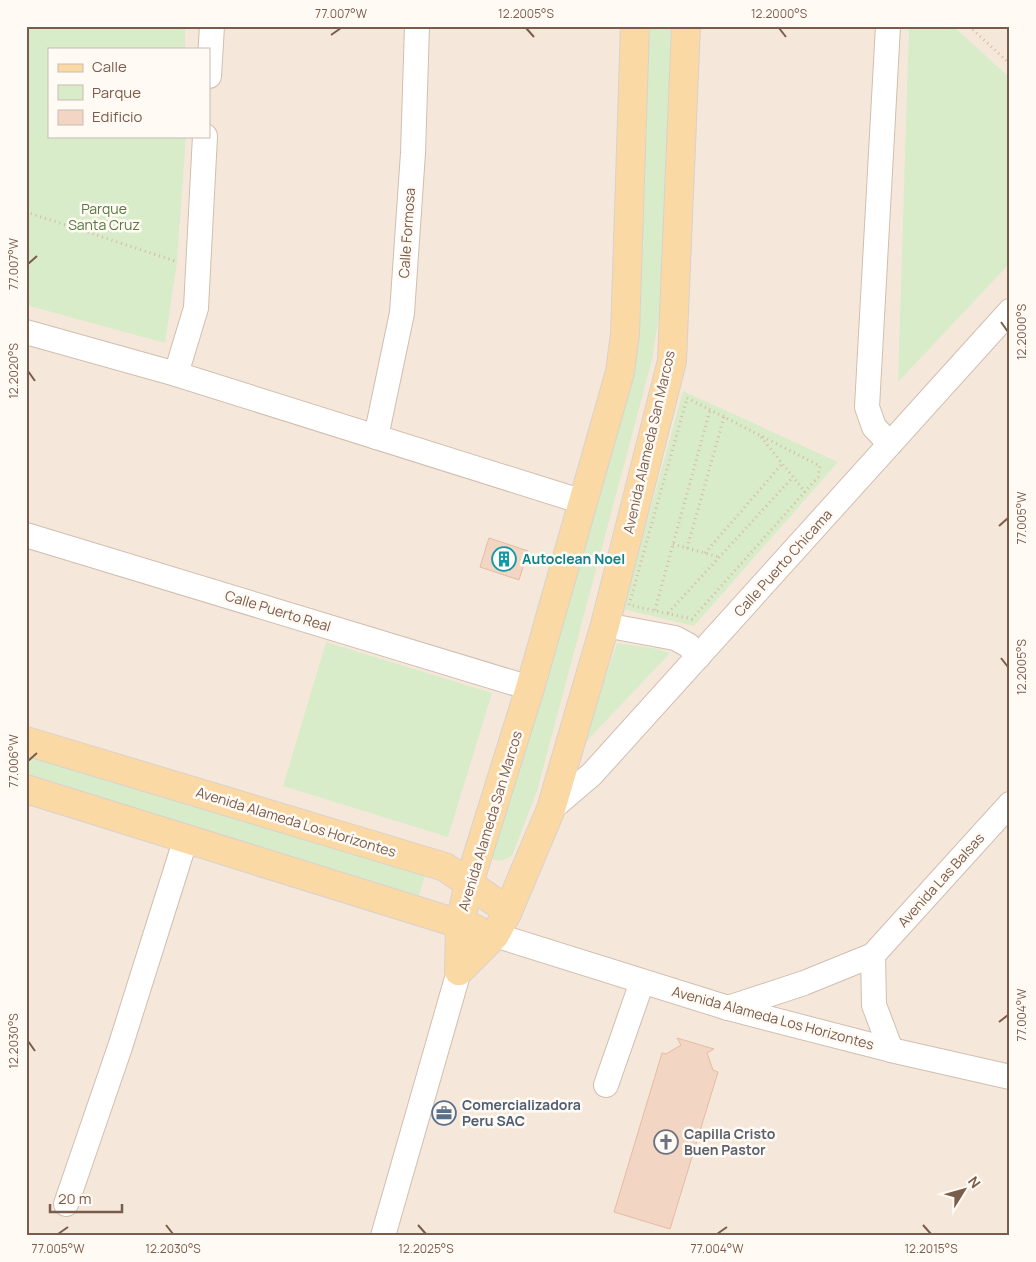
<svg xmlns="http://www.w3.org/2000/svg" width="1036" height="1262" font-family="Manrope,sans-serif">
	<rect width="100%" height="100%" fill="#fdf6ec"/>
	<path fill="#f5e8da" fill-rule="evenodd" d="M26 26H1010V1236H26ZM49 49H209V136H49Z"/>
	<g fill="#d8ecc9">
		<polygon points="26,26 185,26 185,49 49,49 49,136 186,136 177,262 165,343 26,305"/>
		<path d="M650 26H671L663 290 652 360 537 791 512 856C503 860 497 864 489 856L634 317Z"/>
		<polygon points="909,26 953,26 1010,78 1010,263 898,382"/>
		<polygon points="683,391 838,462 694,626 623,609"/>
		<polygon points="326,642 492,693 448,837 283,786"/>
		<polygon points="617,643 658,649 670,653 582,746"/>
		<polygon points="26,752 426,872 419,896 26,778"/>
	</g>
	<g fill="#f3d5c3" stroke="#e6bba3">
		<polygon points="489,538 528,551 519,580 480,567"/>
		<polygon points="677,1038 714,1049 707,1053 713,1070 718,1072 670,1229 614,1212 662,1053 666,1054 681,1045"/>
	</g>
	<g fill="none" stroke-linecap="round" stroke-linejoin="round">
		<g stroke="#d1beb0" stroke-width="26">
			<g id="minor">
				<polyline points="888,26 867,407 874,427 890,444"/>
				<polyline points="209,76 212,26"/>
				<polyline points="26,332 176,374 583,502"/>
				<polyline points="176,374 196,308 205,136"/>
				<polyline points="376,437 402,313 413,153 417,26"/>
				<polyline points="26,535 530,688"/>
				<polyline points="605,625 675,638 688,645 699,656"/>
				<polyline points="551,809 592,774 1010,311"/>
				<polyline points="495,935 728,1008 891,1050 1010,1077"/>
				<polyline points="873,955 874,1005 891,1050"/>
				<polyline points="728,1008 804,983 873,955 1010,804"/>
				<polyline points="606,1085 642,982"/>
				<polyline points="66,1204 120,1047 186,838"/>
				<polyline points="383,1236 459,971"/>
			</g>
		</g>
		<g stroke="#dad1cd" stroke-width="30">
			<g id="major">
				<polyline points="26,741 445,867 508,911"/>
				<polyline points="26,789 476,929"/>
				<polyline points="459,971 495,935 508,911 551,809 605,625 672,361 686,26"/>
				<polyline points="459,971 460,924 469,883 530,688 620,372 625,334 635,26"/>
			</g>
		</g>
		<g stroke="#d9b8a5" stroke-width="3" stroke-dasharray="1 4" stroke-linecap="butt">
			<polyline points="969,26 1010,64"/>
			<polyline points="26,212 175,261"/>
			<polygon points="687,398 820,466 818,477 692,619 629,605"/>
			<polyline points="761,437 805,492"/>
			<polyline points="673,544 719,557"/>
			<polyline points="687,548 724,417"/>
			<polyline points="705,553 782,464"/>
			<polyline points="655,610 710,410"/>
			<polyline points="668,613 793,477"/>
		</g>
		<use href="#minor" stroke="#fff" stroke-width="24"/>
		<use href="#major" stroke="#fbd9a5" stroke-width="28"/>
	</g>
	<path fill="none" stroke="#7a5c4d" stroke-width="2" d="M526 28 534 37M779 28 786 37M331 35 341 28M28 264 37 256M1001 322 1008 332M28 371 35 381M999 526 1008 518M1001 658 1008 667M28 761 37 753M999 1022 1008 1015M28 1041 35 1051M166 1225 173 1234M418 1225 426 1234M923 1225 931 1234M58 1234 68 1227M717 1234 727 1227"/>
	<defs>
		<g id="building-ring" transform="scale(1.25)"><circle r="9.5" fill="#fffaf3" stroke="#0f9aa8" stroke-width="1.5"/><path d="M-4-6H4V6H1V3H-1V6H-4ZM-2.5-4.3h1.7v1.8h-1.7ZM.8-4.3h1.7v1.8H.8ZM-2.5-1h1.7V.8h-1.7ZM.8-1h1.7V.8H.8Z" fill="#0f9aa8"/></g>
		<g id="office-ring" transform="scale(1.25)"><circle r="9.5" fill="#fffaf3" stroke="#5c6f8a" stroke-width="1.5"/><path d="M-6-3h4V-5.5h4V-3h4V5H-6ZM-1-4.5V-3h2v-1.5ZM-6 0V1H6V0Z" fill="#5c6f8a"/></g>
		<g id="church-ring" transform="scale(1.25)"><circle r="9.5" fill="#fffaf3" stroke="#6b7280" stroke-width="1.5"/><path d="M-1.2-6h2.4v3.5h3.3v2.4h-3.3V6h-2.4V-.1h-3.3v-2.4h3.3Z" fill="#6b7280"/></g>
	</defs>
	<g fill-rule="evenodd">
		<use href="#building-ring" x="504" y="559"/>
		<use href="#office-ring" x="444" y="1113"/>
		<use href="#church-ring" x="666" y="1142"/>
	</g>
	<g text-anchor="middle" stroke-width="5" stroke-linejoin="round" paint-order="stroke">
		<g font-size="14" fill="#537a41" stroke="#fffaf3">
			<text x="104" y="214">Parque<tspan x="104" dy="16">Santa Cruz</tspan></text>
		</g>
		<g font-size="14" fill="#7a5c4d" stroke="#fffaf3">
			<text transform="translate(407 233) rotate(-86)" y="5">Calle Formosa</text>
			<text transform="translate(649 442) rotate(-77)" y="5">Avenida Alameda San Marcos</text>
			<text transform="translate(783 563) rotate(-48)" y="5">Calle Puerto Chicama</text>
			<text transform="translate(278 611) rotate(17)" y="5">Calle Puerto Real</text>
			<text transform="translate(490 821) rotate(-73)" y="5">Avenida Alameda San Marcos</text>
			<text transform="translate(296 822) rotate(17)" y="5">Avenida Alameda Los Horizontes</text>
			<text transform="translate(941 880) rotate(-48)" y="5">Avenida Las Balsas</text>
			<text transform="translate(773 1018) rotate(15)" y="5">Avenida Alameda Los Horizontes</text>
		</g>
		<g font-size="14" font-weight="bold" fill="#0d838f" stroke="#fffaf3" text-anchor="start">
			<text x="522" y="564">Autoclean Noel</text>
		</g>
		<g font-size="14" font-weight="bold" fill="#4e5e75" stroke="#fffaf3" text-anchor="start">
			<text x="462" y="1110">Comercializadora<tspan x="462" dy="16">Peru SAC</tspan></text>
		</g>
		<g font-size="14" font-weight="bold" fill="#5b616d" stroke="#fffaf3" text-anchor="start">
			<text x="684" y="1139">Capilla Cristo<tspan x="684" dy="16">Buen Pastor</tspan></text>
		</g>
	</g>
	<rect width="1036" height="1262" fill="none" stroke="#fffaf3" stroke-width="55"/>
	<rect x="48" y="48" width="162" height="90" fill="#fffaf3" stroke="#cabbb1"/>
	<rect x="58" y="64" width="25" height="8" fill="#fbd9a5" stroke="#cabbb1"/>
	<text x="92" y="72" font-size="15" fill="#7a5c4d">Calle</text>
	<rect x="58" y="85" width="25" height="15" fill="#d8ecc9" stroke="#cabbb1"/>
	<text x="92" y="98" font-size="15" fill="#7a5c4d">Parque</text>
	<rect x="58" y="110" width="25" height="15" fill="#f3d5c3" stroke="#cabbb1"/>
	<text x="92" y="122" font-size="15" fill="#7a5c4d">Edificio</text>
	<g transform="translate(964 1190) rotate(53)" stroke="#fffaf3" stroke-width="4" paint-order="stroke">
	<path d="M0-4L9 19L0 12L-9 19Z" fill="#7a5c4d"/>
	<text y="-8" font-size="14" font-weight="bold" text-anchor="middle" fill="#7a5c4d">N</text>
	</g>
	<path d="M50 1204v8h72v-8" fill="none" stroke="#7a5c4d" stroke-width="2.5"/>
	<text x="58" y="1204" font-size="15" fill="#7a5c4d" stroke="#fffaf3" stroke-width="4" paint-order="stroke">20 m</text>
	<rect x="28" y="28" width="980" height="1206" fill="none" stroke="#7a5c4d" stroke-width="2"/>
	<g font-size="12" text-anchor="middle" fill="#7a5c4d">
		<text x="341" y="18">77.007°W</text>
		<text x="526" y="18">12.2005°S</text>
		<text x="779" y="18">12.2000°S</text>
		<text transform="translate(14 264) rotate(-90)" y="4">77.007°W</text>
		<text transform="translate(1022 332) rotate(-90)" y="4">12.2000°S</text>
		<text transform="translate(14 371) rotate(-90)" y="4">12.2020°S</text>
		<text transform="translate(1022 518) rotate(-90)" y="4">77.005°W</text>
		<text transform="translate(1022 667) rotate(-90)" y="4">12.2005°S</text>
		<text transform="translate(14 761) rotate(-90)" y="4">77.006°W</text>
		<text transform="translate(1022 1015) rotate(-90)" y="4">77.004°W</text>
		<text transform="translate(14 1041) rotate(-90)" y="4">12.2030°S</text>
		<text x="58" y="1253">77.005°W</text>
		<text x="173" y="1253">12.2030°S</text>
		<text x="426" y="1253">12.2025°S</text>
		<text x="717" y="1253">77.004°W</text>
		<text x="931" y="1253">12.2015°S</text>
	</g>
</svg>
